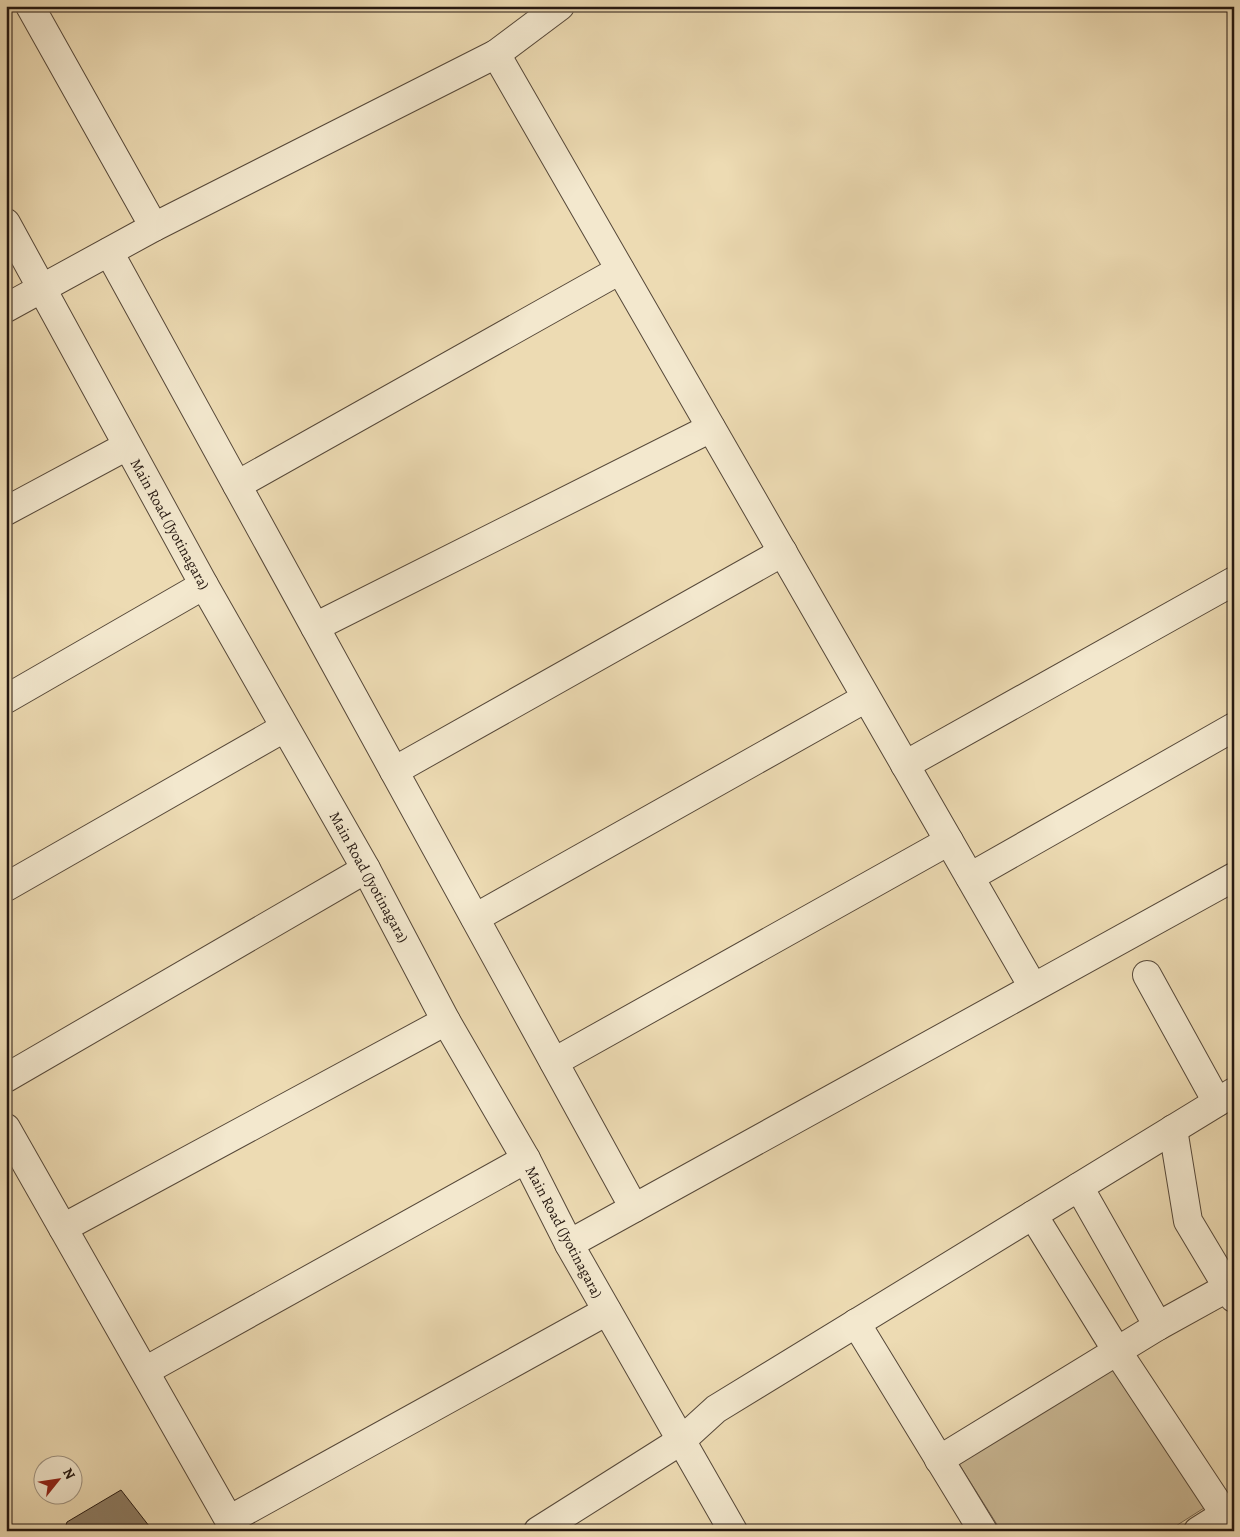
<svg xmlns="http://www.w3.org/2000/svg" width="1240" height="1537" font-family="Alegreya,serif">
	<rect width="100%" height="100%" fill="#eddbb3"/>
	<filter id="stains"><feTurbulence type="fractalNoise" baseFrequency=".004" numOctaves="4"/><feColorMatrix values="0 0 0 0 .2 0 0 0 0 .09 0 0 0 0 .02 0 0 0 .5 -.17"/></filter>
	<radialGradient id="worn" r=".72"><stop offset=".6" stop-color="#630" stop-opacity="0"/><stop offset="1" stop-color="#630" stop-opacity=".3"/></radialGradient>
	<polygon fill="#cbba97" stroke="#786854" points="1115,1366 1204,1508 1168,1531 1001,1531 959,1464"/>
	<polygon fill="#8d7d65" stroke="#241710" points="121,1490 153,1531 64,1531 67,1522"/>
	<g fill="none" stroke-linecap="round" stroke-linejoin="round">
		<g stroke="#564839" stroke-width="30">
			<g id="minor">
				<polyline points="30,6 154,227"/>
				<polyline points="496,54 1033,987"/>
				<polyline points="6,223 204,585 366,869 446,1021 526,1159 569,1244 733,1531"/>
				<polyline points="109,252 634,1208"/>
				<polyline points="6,308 154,227 496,54 560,6"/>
				<polyline points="237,485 620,270"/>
				<polyline points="6,511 127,446"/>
				<polyline points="315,627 711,428"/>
				<polyline points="6,699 204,585"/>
				<polyline points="905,765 1234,581"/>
				<polyline points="394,771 783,552"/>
				<polyline points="970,877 1234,727"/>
				<polyline points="6,887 284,728"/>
				<polyline points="475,918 866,698"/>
				<polyline points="1147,975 1217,1102"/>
				<polyline points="554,1062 949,841"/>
				<polyline points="6,1078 366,869"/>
				<polyline points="6,1128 229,1520 607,1311"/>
				<polyline points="1173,1129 1188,1221 1234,1298"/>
				<polyline points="1079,1187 1158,1326"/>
				<polyline points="1033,1215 1117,1351 1234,1528"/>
				<polyline points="63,1228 446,1021"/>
				<polyline points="569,1244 1234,877"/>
				<polyline points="856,1323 983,1531"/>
				<polyline points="145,1371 526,1159"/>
				<polyline points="939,1460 1158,1326 1234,1284"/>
				<polyline points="538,1531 682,1440 716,1409 1234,1092"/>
				<polyline points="1198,1531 1225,1514"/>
			</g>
		</g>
		<use href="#minor" stroke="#f3e8ce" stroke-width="28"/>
	</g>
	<g text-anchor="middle" stroke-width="5" stroke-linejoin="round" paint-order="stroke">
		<g font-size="15" fill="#241710" stroke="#f3e8ce">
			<text transform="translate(170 524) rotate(61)" y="5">Main Road (Jyotinagara)</text>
			<text transform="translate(369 877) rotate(61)" y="5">Main Road (Jyotinagara)</text>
			<text transform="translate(564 1232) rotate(62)" y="5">Main Road (Jyotinagara)</text>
		</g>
	</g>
	<rect width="1240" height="1537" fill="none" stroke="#eddbb3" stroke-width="25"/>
	<rect x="8" y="8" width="1225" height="1522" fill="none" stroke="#241710" stroke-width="2.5"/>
	<rect x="12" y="12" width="1215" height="1512" fill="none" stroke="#241710"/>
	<g transform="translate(58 1480) rotate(60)"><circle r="24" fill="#f3e8ce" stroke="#a09482"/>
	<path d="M0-4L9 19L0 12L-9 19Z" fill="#8f2418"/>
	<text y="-8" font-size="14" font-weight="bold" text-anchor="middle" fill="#241710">N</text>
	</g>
	<rect width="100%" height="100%" filter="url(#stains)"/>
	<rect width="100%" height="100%" fill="url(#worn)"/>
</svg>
